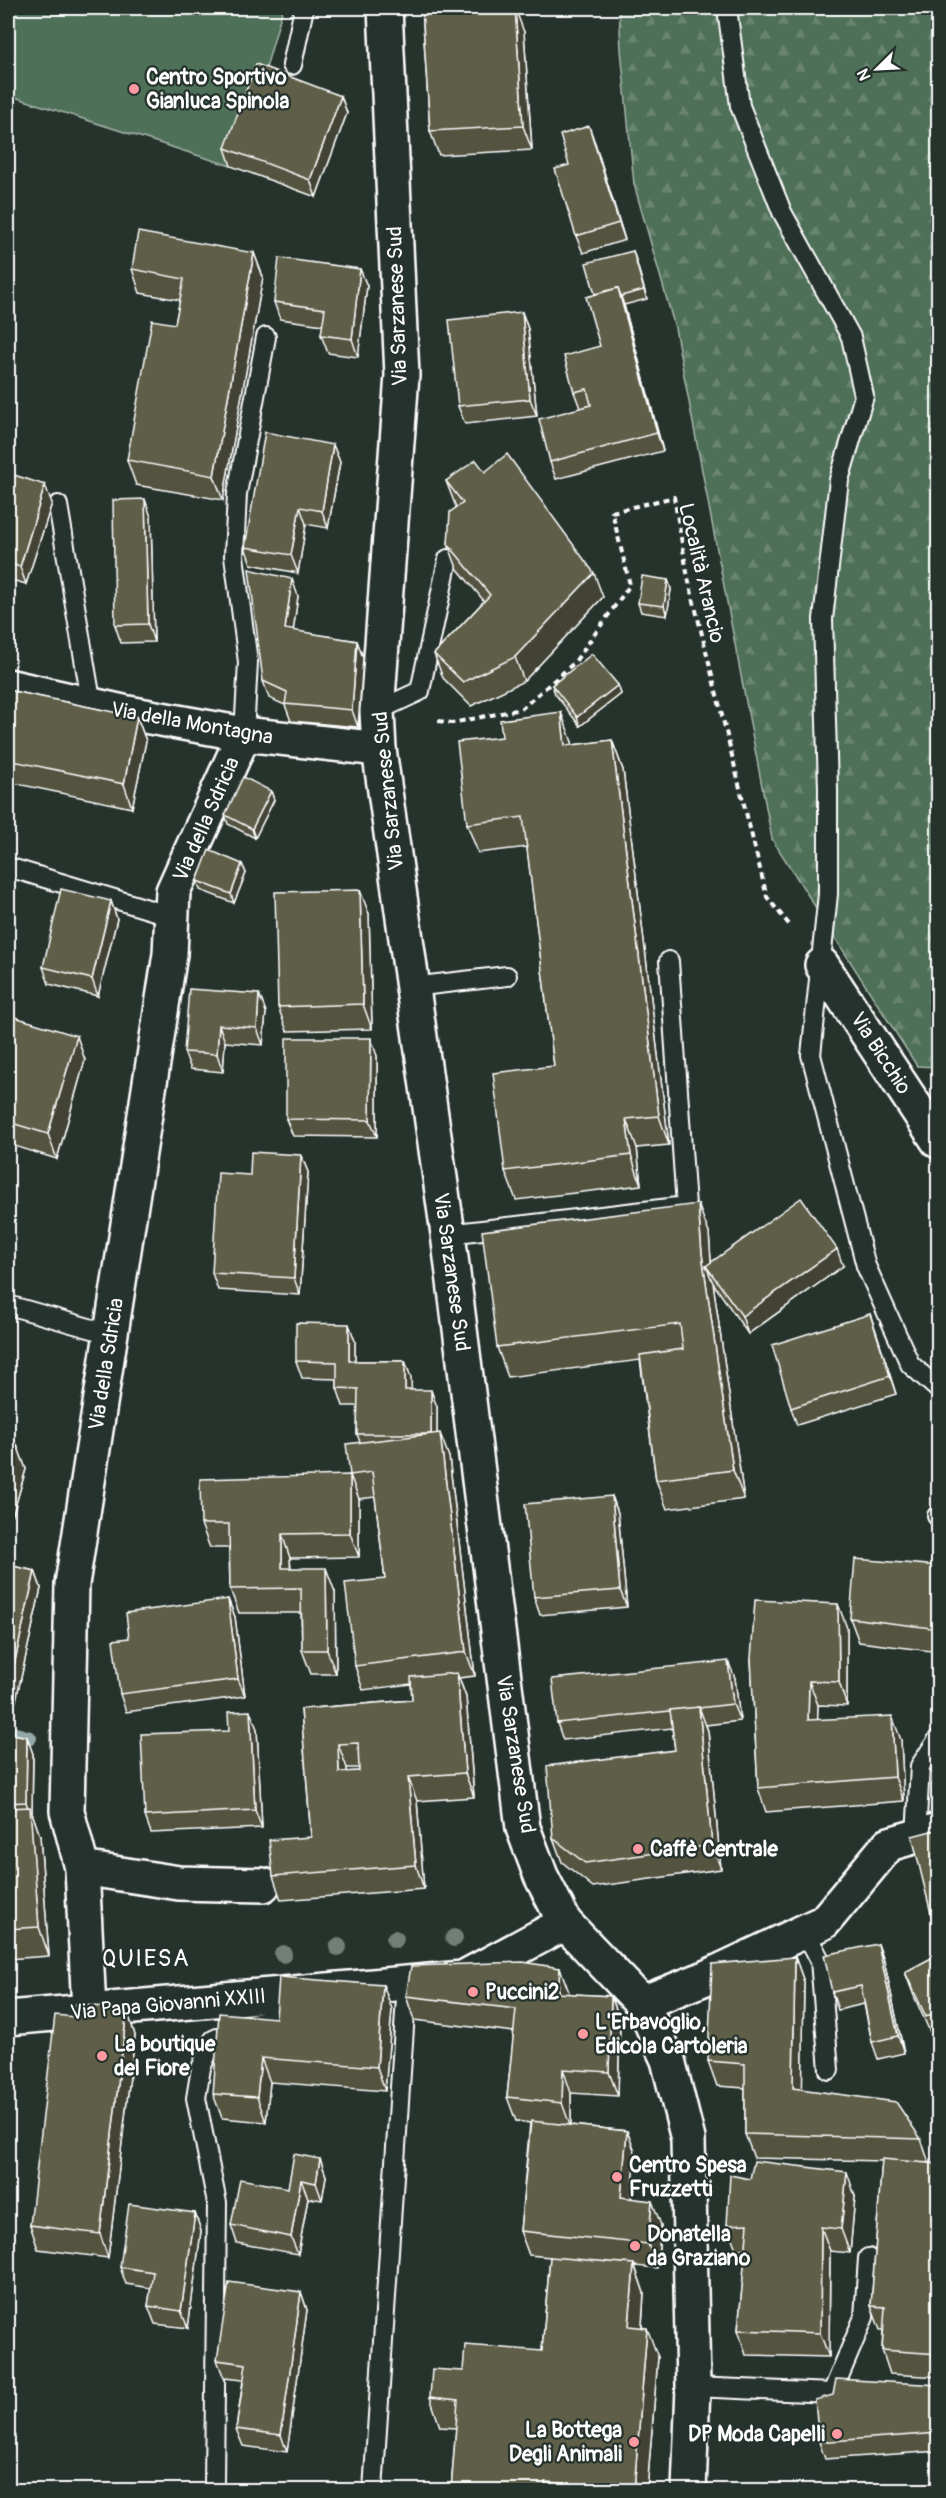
<svg xmlns="http://www.w3.org/2000/svg" width="946" height="2498" font-family="Pangolin,sans-serif">
	<defs>
		<pattern id="forest-firs" width="22" height="20" patternUnits="userSpaceOnUse" patternTransform="scale(1.5)"><rect width="22" height="20" fill="#4f6f58"/><path d="M5 1l3.5 6h-7zM16 11l3.5 6h-7z" fill="#698571"/></pattern>
	</defs>
	<rect width="100%" height="100%" fill="#26332d"/>
	<filter id="ink" filterUnits="userSpaceOnUse"><feTurbulence type="fractalNoise" baseFrequency=".0167" numOctaves="2"/><feDisplacementMap in="SourceGraphic" scale="12" xChannelSelector="R" yChannelSelector="G"/><feConvolveMatrix kernelMatrix="1 2 1 2 8 2 1 2 1" color-interpolation-filters="sRGB"/></filter>
	<g filter="url(#ink)">
		<polygon fill="#4f6f58" stroke="#a7b7ac" stroke-width="1.5" points="17,8 283,8 262,82 231,166 8,95 8,41"/>
		<polygon fill="url(#forest-firs)" stroke="#a7b7ac" stroke-width="1.5" points="619,8 938,8 938,1067 917,1066 772,839 675,328 634,184 621,50"/>
		<g fill="none" stroke-linecap="round" stroke-linejoin="round">
			<polyline stroke="#92a9a7" stroke-width="14" points="8,1732 30,1738"/>
			<g stroke="#fff" stroke-width="22">
				<g id="lane">
					<polyline points="727,8 740,106 782,212 851,337 864,396 839,480 823,619 828,789 828,894 811,1055 866,1266 910,1364 938,1389"/>
					<polyline points="292,65 304,8"/>
					<polyline points="58,505 92,706"/>
					<polyline points="377,711 420,691 448,559"/>
					<polyline points="244,734 248,662 234,556 237,494 266,337"/>
					<polyline points="8,867 171,916"/>
					<polyline points="412,987 507,976"/>
					<polyline points="448,1234 686,1206 669,961"/>
					<polyline points="8,1305 110,1334"/>
					<polyline points="937,1516 938,1517"/>
					<polyline points="916,1836 920,1766 938,1739"/>
					<polyline points="805,1931 820,1960 829,2070"/>
					<polyline points="693,2387 832,2393 864,2317 868,2258"/>
					<polyline points="214,2484 217,2203 196,2098 201,2068 213,2040 248,2024 271,2019 274,1995"/>
					<polyline points="373,2490 407,1983"/>
				</g>
			</g>
			<g stroke="#fff" stroke-width="38">
				<g id="street">
					<polyline points="8,686 128,713 244,734 379,749"/>
					<polyline points="822,965 938,1141"/>
					<polyline points="82,1868 179,1883 263,1885"/>
					<polyline points="642,2003 703,1979 824,1922 889,1844 938,1830"/>
					<polyline points="89,2010 82,1868 67,1811 72,1584 170,954 173,891 244,734"/>
					<polyline points="8,2018 463,1978 565,1923"/>
				</g>
			</g>
			<g stroke="#fff" stroke-width="38">
				<polyline id="primary" points="385,8 402,375 377,711 379,749 448,1234 523,1828 541,1876 565,1923 642,2003 668,2060 688,2139 693,2387 689,2490"/>
			</g>
			<polyline stroke="#fff" stroke-width="4" stroke-dasharray="6 4.5" stroke-linecap="butt" points="438,721 452,723 521,709 574,663 630,585 612,512 674,497 688,578 767,897 791,927"/>
			<use href="#lane" stroke="#26332d" stroke-width="18"/>
			<use href="#street" stroke="#26332d" stroke-width="33"/>
			<use href="#primary" stroke="#26332d" stroke-width="33"/>
		</g>
		<g fill="#727f77">
			<circle cx="454" cy="1938" r="9"/>
			<circle cx="395" cy="1939" r="9"/>
			<circle cx="338" cy="1947" r="9"/>
			<circle cx="283" cy="1954" r="9"/>
		</g>
		<g fill="#525240" stroke="#fff" stroke-width="1.5" fill-rule="evenodd">
			<polygon points="422,8 508,8 524,32 532,150 439,155 430,131"/>
			<polygon points="341,96 347,113 316,197 231,166 225,148"/>
			<polygon points="595,143 625,240 583,253 576,236 569,165"/>
			<polygon points="633,251 647,299 624,305 663,451 556,479 550,462 580,408 574,392 600,346 595,294"/>
			<polygon points="254,253 263,277 223,500 136,485 127,460 175,324 180,300 140,293 132,269"/>
			<polygon points="360,269 367,286 358,357 328,353 321,335 323,325 280,319 274,302"/>
			<polygon points="522,312 528,329 537,416 465,424 458,406"/>
			<polygon points="333,445 340,462 328,528 306,524 298,573 251,564 245,547"/>
			<polygon points="485,472 603,597 524,681 471,706 443,678 434,654 484,601 457,568 448,544 456,507 446,481"/>
			<polygon points="8,473 52,503 26,584 8,579"/>
			<polygon points="151,517 154,642 121,643 115,625"/>
			<polygon points="668,580 671,589 667,616 641,612 638,603"/>
			<polygon points="298,596 293,631 357,641 363,658 358,727 291,721 285,705 269,698 263,681"/>
			<polygon points="552,685 618,685 621,694 580,726 555,694"/>
			<polygon points="8,690 137,717 146,741 132,808 8,782"/>
			<polygon points="612,740 623,770 669,1145 637,1148 641,1185 516,1200 505,1171 554,1066 527,847 478,853 467,824 572,742 572,745"/>
			<polygon points="271,791 274,800 255,838 228,824 225,815"/>
			<polygon points="242,864 246,873 234,903 200,890 197,881"/>
			<polygon points="111,901 117,919 98,996 49,984 43,967"/>
			<polygon points="369,914 372,1029 287,1031 278,1007"/>
			<polygon points="259,994 266,1012 263,1045 225,1042 223,1072 191,1069 184,1052"/>
			<polygon points="8,1015 85,1060 57,1159 8,1144"/>
			<polygon points="377,1056 377,1137 293,1136 286,1119"/>
			<polygon points="301,1155 308,1172 300,1295 218,1290 212,1273 250,1175"/>
			<polygon points="709,1233 711,1262 843,1266 748,1334 713,1283 744,1499 667,1509 656,1480 640,1360 508,1377 497,1347"/>
			<polygon points="870,1314 896,1394 797,1425 791,1408"/>
			<path d="M355 1341V1361H405L411 1378V1390L437 1407V1434L449 1457 475 1676 459 1678 466 1697 474 1797 417 1801 424 1889 281 1900 273 1876 311 1837 301 1709 412 1700 411 1684 363 1690 355 1666 385 1579 375 1497 359 1499V1557L290 1558 291 1568 335 1592 336 1674H311L302 1650 301 1613H239L230 1589 229 1548H210L201 1524 350 1475 360 1442 357 1434 358 1406H343L337 1388V1379L302 1378 296 1361ZM347 1768H359V1771L347 1772Z"/>
			<polygon points="8,1442 17,1445 26,1469 13,1514 8,1512"/>
			<polygon points="612,1496 618,1513 627,1607 540,1615 534,1597"/>
			<polygon points="8,1565 35,1571 41,1588 12,1718 8,1717"/>
			<polygon points="939,1566 939,1652 859,1642 850,1618"/>
			<polygon points="228,1599 235,1617 245,1696 126,1712 120,1694 129,1638"/>
			<polygon points="847,1628 847,1706 818,1705 817,1719 901,1740 904,1801 766,1812 758,1788 751,1659"/>
			<polygon points="735,1678 740,1721 706,1725 708,1731 721,1869 593,1887 562,1862 553,1838 675,1750 672,1728 563,1740 557,1723"/>
			<polygon points="257,1729 262,1828 151,1833 145,1816 229,1731"/>
			<polygon points="8,1733 27,1737 33,1754 32,1813 40,1836 49,1956 8,1959"/>
			<polygon points="878,1944 884,1961 904,2053 878,2059 872,2042 864,2004 838,2010 832,1992"/>
			<polygon points="939,1954 939,2039 934,2041 914,1996 905,1972"/>
			<polygon points="795,1957 804,1982 802,2090 921,2139 929,2163 939,2164 939,2377 890,2374 882,2350 883,2330 880,2330 871,2306 882,2161 754,2158 745,2134 745,2088 717,2086 708,2061"/>
			<polygon points="560,1968 569,1994 611,1996 620,2020 618,2096 571,2093 571,2125 627,2131 636,2155 631,2198 661,2225 657,2268 635,2266 644,2293 642,2327 658,2357 647,2490 451,2490 456,2428 440,2427 430,2397 463,2371 542,2351 550,2257 529,2255 520,2231 530,2123 516,2121 507,2097 514,2032 414,2020 406,1996"/>
			<polygon points="383,1985 392,2009 385,2091 270,2082 266,2122 222,2118 213,2094 276,2018"/>
			<polygon points="127,2010 135,2035 108,2258 38,2249 30,2225 75,2017"/>
			<polygon points="320,2159 326,2176 322,2200 308,2198 298,2254 237,2243 231,2225 288,2188"/>
			<polygon points="750,2179 855,2196 850,2253 830,2251 829,2357 746,2355 738,2330 746,2249 736,2249 727,2225"/>
			<polygon points="195,2213 201,2231 188,2328 155,2324 148,2306 151,2288 126,2284 120,2267"/>
			<polygon points="301,2292 307,2310 287,2452 243,2446 236,2429 243,2380 224,2378 217,2360"/>
			<polygon points="939,2385 939,2451 825,2459 819,2442"/>
		</g>
		<g fill="#424234" stroke="#fff" stroke-width="1.5">
			<polygon points="515,8 524,32 532,150 523,126"/>
			<polygon points="341,96 347,113 316,197 310,180"/>
			<polygon points="589,126 595,143 625,240 619,223"/>
			<polygon points="633,251 636,260 647,299 644,290"/>
			<polygon points="254,253 263,277 223,500 214,476"/>
			<polygon points="360,269 367,286 358,357 352,339"/>
			<polygon points="618,288 624,305 663,451 657,433"/>
			<polygon points="522,312 528,329 537,416 530,399"/>
			<polygon points="333,445 340,462 328,528 322,511"/>
			<polygon points="45,485 52,503 26,584 20,567"/>
			<polygon points="145,499 151,517 154,642 148,624"/>
			<polygon points="300,507 306,524 298,573 291,555"/>
			<polygon points="594,573 603,597 524,681 515,657"/>
			<polygon points="292,579 298,596 291,647 285,629"/>
			<polygon points="668,580 671,589 667,616 664,606"/>
			<polygon points="357,641 363,658 358,727 352,710"/>
			<polygon points="618,685 621,694 580,726 577,717"/>
			<polygon points="561,712 572,742 576,775 565,746"/>
			<polygon points="137,717 146,741 132,808 124,784"/>
			<polygon points="612,740 623,770 669,1145 659,1116"/>
			<polygon points="271,791 274,800 255,838 252,829"/>
			<polygon points="242,864 246,873 234,903 231,894"/>
			<polygon points="360,890 369,914 372,1029 363,1004"/>
			<polygon points="111,901 117,919 98,996 92,979"/>
			<polygon points="259,994 266,1012 263,1045 257,1028"/>
			<polygon points="219,1025 225,1042 223,1072 217,1054"/>
			<polygon points="77,1036 85,1060 57,1159 48,1134"/>
			<polygon points="371,1038 377,1056 377,1137 370,1120"/>
			<polygon points="626,1119 637,1148 641,1185 631,1155"/>
			<polygon points="301,1155 308,1172 300,1295 294,1278"/>
			<polygon points="698,1204 709,1233 712,1274 706,1266 713,1283 744,1499 733,1470 702,1254"/>
			<polygon points="837,1249 843,1266 748,1334 742,1316"/>
			<polygon points="870,1314 876,1331 896,1394 890,1376"/>
			<polygon points="349,1324 355,1341 355,1378 349,1361"/>
			<polygon points="405,1361 411,1378 412,1407 405,1390"/>
			<polygon points="431,1390 437,1407 437,1452 431,1434"/>
			<polygon points="440,1433 449,1457 475,1676 466,1652"/>
			<polygon points="17,1445 26,1469 13,1514 8,1498 8,1479"/>
			<polygon points="350,1475 359,1499 359,1557 350,1533"/>
			<polygon points="612,1496 618,1513 627,1607 620,1590"/>
			<polygon points="282,1534 290,1558 291,1588 282,1568"/>
			<polygon points="326,1568 335,1592 336,1674 327,1650"/>
			<polygon points="35,1571 41,1588 12,1718 8,1706 8,1692"/>
			<polygon points="228,1599 235,1617 245,1696 238,1679"/>
			<polygon points="838,1604 847,1628 847,1706 839,1682"/>
			<polygon points="728,1661 735,1678 740,1721 733,1704"/>
			<polygon points="457,1673 466,1697 474,1797 465,1773"/>
			<polygon points="809,1681 818,1705 817,1744 808,1720"/>
			<polygon points="699,1707 708,1731 721,1869 712,1845"/>
			<polygon points="250,1711 257,1729 262,1828 255,1810"/>
			<polygon points="892,1716 901,1740 904,1801 895,1777"/>
			<polygon points="27,1737 33,1754 32,1813 40,1836 49,1956 39,1927 30,1814 26,1802"/>
			<polygon points="338,1744 347,1768 348,1796 339,1772"/>
			<polygon points="408,1777 417,1801 424,1889 416,1865"/>
			<polygon points="878,1944 884,1961 904,2053 898,2036"/>
			<polygon points="795,1957 804,1982 802,2113 793,2088"/>
			<polygon points="560,1968 569,1992 567,2017 558,1993"/>
			<polygon points="383,1985 392,2009 385,2091 377,2067"/>
			<polygon points="611,1996 620,2020 618,2096 609,2072"/>
			<polygon points="127,2010 135,2035 108,2258 100,2234"/>
			<polygon points="261,2058 270,2082 266,2122 257,2097"/>
			<polygon points="563,2069 571,2093 571,2128 562,2103"/>
			<polygon points="627,2131 636,2155 629,2221 621,2197"/>
			<polygon points="320,2159 326,2176 322,2200 316,2183"/>
			<polygon points="847,2172 855,2196 850,2253 841,2229"/>
			<polygon points="301,2180 308,2198 298,2254 291,2237"/>
			<polygon points="652,2201 661,2225 657,2268 648,2244"/>
			<polygon points="195,2213 201,2231 188,2328 181,2311"/>
			<polygon points="821,2227 830,2251 829,2357 820,2333"/>
			<polygon points="634,2264 644,2293 640,2355 629,2326"/>
			<polygon points="301,2292 307,2310 287,2452 281,2435"/>
			<polygon points="647,2328 658,2357 647,2490 634,2490"/>
			<polygon points="545,2482 548,2490 545,2490"/>
		</g>
		<g fill="#5f5f4a" stroke="#fff" stroke-width="1.5" fill-rule="evenodd">
			<polygon points="422,8 501,8 501,9 515,8 523,126 430,131"/>
			<polygon points="256,64 341,96 310,180 225,148"/>
			<polygon points="589,126 619,223 576,236 555,169 569,165 560,135"/>
			<polygon points="138,232 254,253 214,476 127,460 152,320 175,324 184,279 132,269"/>
			<polygon points="633,251 644,290 621,296 618,288 595,294 586,263"/>
			<polygon points="279,258 360,269 352,339 321,335 325,309 274,302"/>
			<polygon points="618,288 657,433 550,462 539,419 591,405 587,389 574,392 564,356 600,346 586,297"/>
			<polygon points="522,312 530,399 458,406 449,320"/>
			<polygon points="265,432 333,445 322,511 300,507 291,555 245,547"/>
			<polygon points="507,454 594,573 515,657 463,682 434,654 490,595 448,544 450,512 463,503 446,481 476,460 485,472"/>
			<polygon points="8,473 45,485 20,567 8,563"/>
			<polygon points="145,499 148,624 115,625 113,500"/>
			<polygon points="249,569 292,579 285,629 357,641 352,710 285,704 287,692 263,681"/>
			<polygon points="642,576 668,580 664,606 638,603"/>
			<polygon points="592,654 618,685 577,717 552,685"/>
			<polygon points="8,690 137,717 124,784 8,760"/>
			<polygon points="561,712 565,746 612,740 659,1116 626,1119 631,1155 505,1171 493,1073 554,1066 523,817 467,824 457,742 502,737 500,720"/>
			<polygon points="243,777 271,791 252,829 225,815"/>
			<polygon points="209,850 242,864 231,894 197,881"/>
			<polygon points="61,889 111,901 92,979 43,967"/>
			<polygon points="360,890 363,1004 278,1007 275,892"/>
			<polygon points="189,989 259,994 257,1028 219,1025 217,1054 184,1052"/>
			<polygon points="8,1015 77,1036 48,1134 8,1122"/>
			<polygon points="286,1038 371,1038 370,1120 286,1119"/>
			<polygon points="251,1152 301,1155 294,1278 212,1273 218,1173 250,1175"/>
			<polygon points="801,1198 837,1249 742,1316 706,1266"/>
			<polygon points="698,1204 702,1254 733,1470 656,1480 640,1355 683,1349 680,1324 497,1347 482,1231"/>
			<polygon points="870,1314 890,1376 791,1408 772,1345"/>
			<polygon points="296,1323 349,1324 349,1361 405,1361 405,1390 431,1390 431,1434 357,1434 358,1389 337,1388 337,1362 296,1361"/>
			<polygon points="440,1433 466,1652 355,1666 345,1583 385,1579 372,1472 350,1475 346,1444"/>
			<polygon points="8,1442 17,1445 8,1479"/>
			<polygon points="350,1475 350,1533 282,1534 282,1568 326,1568 327,1650 302,1650 301,1588 230,1589 229,1524 201,1524 200,1479"/>
			<polygon points="612,1496 620,1590 534,1597 525,1504"/>
			<polygon points="855,1559 939,1566 939,1629 850,1618"/>
			<polygon points="8,1565 35,1571 8,1692"/>
			<polygon points="228,1599 238,1679 120,1694 113,1640 129,1638 126,1613"/>
			<polygon points="755,1600 838,1604 839,1682 809,1681 808,1720 892,1716 895,1777 758,1788 751,1659"/>
			<polygon points="728,1661 733,1704 699,1708 699,1707 670,1711 557,1723 552,1679"/>
			<path d="M457 1673 465 1773 408 1777 416 1865 273 1876 269 1840 311 1837 301 1709 412 1700 411 1677ZM358 1743 359 1771 339 1772 338 1744Z"/>
			<polygon points="699,1707 712,1845 585,1863 553,1838 547,1766 675,1750 670,1710"/>
			<polygon points="250,1711 255,1810 145,1816 141,1734 229,1731 228,1712"/>
			<polygon points="8,1733 27,1737 26,1802 8,1803"/>
			<polygon points="30,1807 39,1927 8,1929 8,1808"/>
			<polygon points="939,1829 939,1946 912,1836"/>
			<polygon points="878,1944 898,2036 872,2042 861,1986 832,1992 824,1955"/>
			<polygon points="939,1954 939,2011 926,2017 905,1972"/>
			<polygon points="795,1957 793,2088 896,2102 921,2139 745,2134 745,2064 708,2061 712,1964"/>
			<polygon points="523,1962 560,1968 558,1993 611,1996 609,2072 563,2069 562,2103 507,2097 516,2009 406,1996 411,1966"/>
			<polygon points="279,1977 383,1985 377,2067 261,2058 257,2097 213,2094 219,2013 276,2018"/>
			<polygon points="76,2004 127,2010 100,2234 30,2225 55,2015 75,2017"/>
			<polygon points="531,2121 627,2131 621,2197 652,2201 648,2244 520,2231"/>
			<polygon points="294,2154 320,2159 316,2183 301,2180 291,2237 231,2225 240,2179 288,2188"/>
			<polygon points="882,2159 939,2164 939,2354 882,2350 885,2307 871,2306"/>
			<polygon points="754,2161 847,2172 841,2229 821,2227 820,2333 738,2330 748,2224 727,2225 730,2175 750,2179"/>
			<polygon points="129,2204 195,2213 181,2311 148,2306 153,2272 120,2267"/>
			<polygon points="550,2257 634,2264 629,2326 647,2328 634,2490 581,2490 582,2485 545,2482 545,2490 451,2490 458,2400 430,2397 432,2369 463,2371 465,2345 542,2351"/>
			<polygon points="229,2282 301,2292 281,2435 236,2429 246,2364 217,2360"/>
			<polygon points="836,2379 939,2385 939,2433 819,2442 815,2400 833,2395"/>
		</g>
	</g>
	<g fill="#ff9aa2" stroke="#26332d" stroke-width="2">
		<circle cx="134" cy="89" r="6"/>
		<circle cx="638" cy="1849" r="6"/>
		<circle cx="473" cy="1992" r="6"/>
		<circle cx="583" cy="2034" r="6"/>
		<circle cx="102" cy="2056" r="6"/>
		<circle cx="617" cy="2177" r="6"/>
		<circle cx="635" cy="2246" r="6"/>
		<circle cx="837" cy="2434" r="6"/>
		<circle cx="634" cy="2442" r="6"/>
	</g>
	<g text-anchor="middle" stroke-width="4.5" stroke-linejoin="round" paint-order="stroke">
		<g font-size="21" font-weight="bold" fill="#fff" stroke="#26332d" text-anchor="start">
			<text x="146" y="84">Centro Sportivo<tspan x="146" dy="24">Gianluca Spinola</tspan></text>
			<text x="650" y="1856">Caffè Centrale</text>
			<text x="485" y="1999">Puccini2</text>
			<text x="595" y="2029">L'Erbavoglio,<tspan x="595" dy="24">Edicola Cartoleria</tspan></text>
			<text x="114" y="2051">La boutique<tspan x="114" dy="24">del Fiore</tspan></text>
			<text x="629" y="2172">Centro Spesa<tspan x="629" dy="24">Fruzzetti</tspan></text>
			<text x="647" y="2241">Donatella<tspan x="647" dy="24">da Graziano</tspan></text>
			<text x="622" y="2437" text-anchor="end">La Bottega<tspan x="622" dy="24">Degli Animali</tspan></text>
			<text x="825" y="2441" text-anchor="end">DP Moda Capelli</text>
		</g>
		<g font-size="21" fill="#fff" stroke="#26332d">
			<text transform="translate(397 306) rotate(-92)" y="7">Via Sarzanese Sud</text>
			<text transform="translate(702 573) rotate(77)" y="7">Località Arancio</text>
			<text transform="translate(192 723) rotate(10)" y="7">Via della Montagna</text>
			<text transform="translate(388 791) rotate(-96)" y="7">Via Sarzanese Sud</text>
			<text transform="translate(206 819) rotate(-66)" y="7">Via della Sdricia</text>
			<text transform="translate(881 1053) rotate(57)" y="7">Via Bicchio</text>
			<text transform="translate(452 1272) rotate(82)" y="7">Via Sarzanese Sud</text>
			<text transform="translate(106 1364) rotate(-81)" y="7">Via della Sdricia</text>
			<text transform="translate(516 1754) rotate(81)" y="7">Via Sarzanese Sud</text>
			<text transform="translate(168 2004) rotate(-5)" y="7">Via Papa Giovanni XXIII</text>
		</g>
		<g font-size="24" letter-spacing="1.5" fill="#fff" stroke="#26332d">
			<text x="146" y="1966">QUIESA</text>
		</g>
	</g>
	<rect width="946" height="2498" fill="none" stroke="#26332d" stroke-width="30"/>
	<rect x="15" y="15" width="916" height="2468" fill="none" stroke="#fff" stroke-width="2" filter="url(#ink)"/>
	<g transform="translate(877 69) rotate(246)" stroke="#26332d" stroke-width="4.5" paint-order="stroke">
	<path d="M0-4.5L10 22L0 15L-10 22Z" fill="#ffffff"/>
	<text y="-9" font-size="16" font-weight="bold" text-anchor="middle" fill="#ffffff">N</text>
	</g>
</svg>
